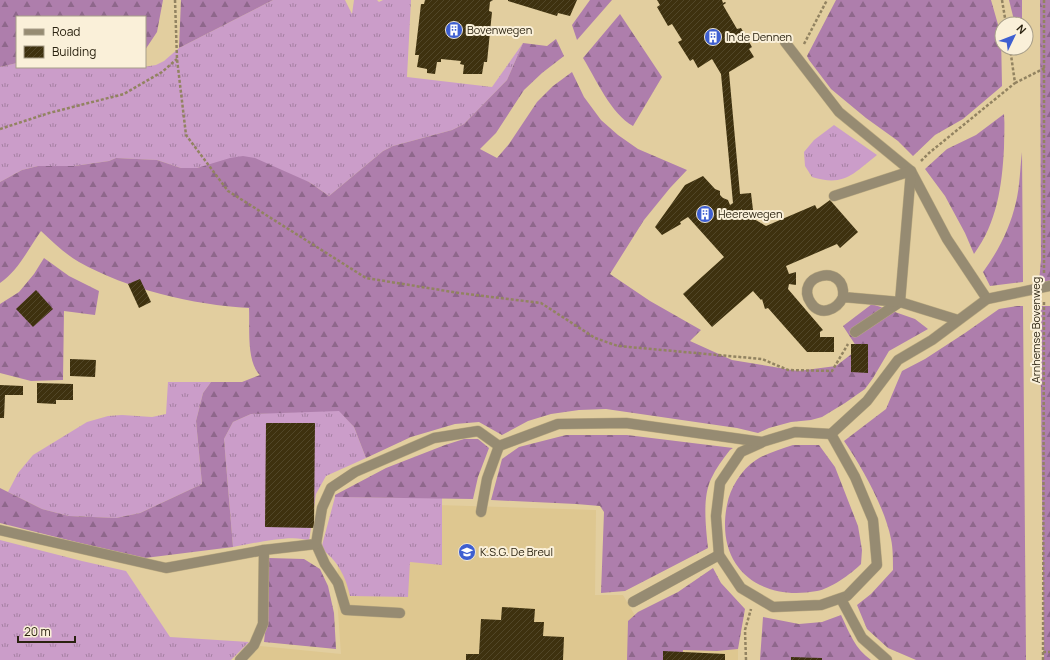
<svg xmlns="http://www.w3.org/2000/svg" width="1050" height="660" font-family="Manrope,sans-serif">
	<defs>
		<pattern id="grass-tufts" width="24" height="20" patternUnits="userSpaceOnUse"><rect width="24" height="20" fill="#cb9dc9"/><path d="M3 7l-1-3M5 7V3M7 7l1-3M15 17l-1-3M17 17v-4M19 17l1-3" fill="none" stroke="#a580a2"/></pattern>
		<pattern id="forest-firs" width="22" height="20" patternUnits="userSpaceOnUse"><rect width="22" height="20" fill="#ae7eac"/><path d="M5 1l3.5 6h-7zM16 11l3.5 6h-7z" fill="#8e678b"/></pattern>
		<pattern id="building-hatch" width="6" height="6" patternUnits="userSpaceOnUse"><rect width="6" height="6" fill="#3e310f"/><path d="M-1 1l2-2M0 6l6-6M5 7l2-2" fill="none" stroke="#514628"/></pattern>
	</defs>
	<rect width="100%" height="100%" fill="#e2ce9f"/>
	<polygon fill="#dec790" points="339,502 596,510 595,595 623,595 637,619 738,622 738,660 248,660 260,646 341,654 337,597"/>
	<g fill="url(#grass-tufts)">
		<polygon points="273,0 345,0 352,14 354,0 377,0 379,2 383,0 411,0 407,77 492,87 523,43 507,80 464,124 452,130 393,146 383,151 329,196 309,182 214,164 197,168 181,168 157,160 116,158 109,161 74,166 38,166 22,170 0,182 0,67 17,63 17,67 131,67 137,68 156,65 164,61 179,48"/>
		<path d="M834 125 877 155C853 174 844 187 812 177L805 166 804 152 814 140Z"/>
		<polygon points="168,382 211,382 203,393 196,421 202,484 140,513 116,518 69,516 42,509 8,492 18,473 33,455 87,422 108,416 122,415 152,417 166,414"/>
		<path d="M339 410 354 427 366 458 326 476 316 494 309 541C294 533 251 544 233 547L224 439 233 422 251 414Z"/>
		<path d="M335 497 442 498V565L410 562 408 597 350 596C346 577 337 559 321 549Z"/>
		<polygon points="0,540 82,561 126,571 170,637 249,642 231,660 0,660"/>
	</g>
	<g fill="url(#forest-firs)">
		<polygon points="0,0 163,0 157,32 145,50 145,17 17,17 17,63 0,67"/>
		<polygon points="181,0 273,0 179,48"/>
		<polygon points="590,0 612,0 577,40 572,25"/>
		<polygon points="836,0 991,0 1001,35 1002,86 963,119 935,135 913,156 898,141 866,118 831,89 809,60 807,56"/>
		<polygon points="1009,0 1022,0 1022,24 1015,24"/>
		<polygon points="1040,0 1050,0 1050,282 1039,282 1041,260"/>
		<path d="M620 14 662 77 633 126C611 114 596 79 583 58Z"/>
		<path d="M556 39 564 56 542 73 524 90 496 133 480 149 497 158 509 144 537 102 553 86 572 72 584 97 601 120 618 135 638 149 687 170 670 188 644 220 610 274 650 301 701 330 690 341 732 360 798 371 836 366 858 349 843 326 872 304 915 319 928 329 889 351 873 378 865 389 845 403 822 417 811 420 791 422 769 428 758 433 737 428 606 409 579 410 551 414 528 421 502 435 479 422 455 424 411 437 366 458 354 427 339 411 251 414 233 422 224 439 233 547 145 558 84 544 0 523V488L42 509 69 516 116 518 140 513 202 484 196 421 203 393 211 382H242L260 375C246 362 250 327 249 308 193 305 127 289 79 262 65 254 53 242 41 231 28 249 19 270 0 283V182L22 170 38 166H74L109 161 116 158 157 160 181 168H197L230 158 243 156 255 158 309 182 329 196 383 151 393 146 452 130 464 124 507 80 523 43 547 46Z"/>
		<path d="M1004 114C1005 126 1004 137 1004 148 1002 186 997 223 974 254L965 233 945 196 925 169 947 149 976 135Z"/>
		<path d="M1022 152 1023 282 990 286 983 272C999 250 1010 228 1016 202 1020 186 1020 168 1022 152Z"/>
		<polygon points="44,258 69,276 99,291 95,315 64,311 63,380 31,381 0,373 0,304 19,292 34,274"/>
		<path d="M1017 306H1023L1026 660H916L888 648 867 629 857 605 871 594 893 570C893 560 893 548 891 539 885 508 862 467 844 441L886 409 902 371 925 359 965 333 999 309Z"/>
		<polygon points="1040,306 1050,306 1050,660 1044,660"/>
		<path d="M566 435H627L733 448 730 450C723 459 716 468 711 479 702 498 706 528 708 548L625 591 601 593 604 512 600 506 576 504 491 500 502 459 519 447Z"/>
		<polygon points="464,439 478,439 489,448 478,477 473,499 335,497 335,495 386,468 445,445"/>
		<path d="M793 445H819L835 467 858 526 862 550 861 564C851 574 830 589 817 591 758 602 715 566 727 505 730 488 741 470 756 460 767 453 781 449 793 445Z"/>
		<polygon points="269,558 304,559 320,569 328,586 334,613 336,649 264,642 267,614"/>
		<polygon points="713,568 721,583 745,609 738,649 717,651 683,650 682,660 627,660 628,621 638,612 678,592"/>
		<path d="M841 615C849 632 855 649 871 660H760L763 617 799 624 822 622Z"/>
	</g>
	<g fill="url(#building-hatch)">
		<polygon points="425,0 493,0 490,2 489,11 492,12 487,62 484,62 482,74 463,74 464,65 460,64 461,61 441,59 441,62 437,62 435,74 427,73 427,69 417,67 419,55 415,55 421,4 424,4"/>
		<polygon points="508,0 577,0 570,16 558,13 557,16 508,1"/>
		<polygon points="657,0 722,0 723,3 725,2 726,3 723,5 737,29 741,28 752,47 749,49 754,57 729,72 740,194 751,193 753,210 742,211 742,209 740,211 766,226 815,205 817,209 819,208 830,200 858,232 840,248 837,244 786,266 789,274 796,272 796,285 789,284 788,289 823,330 820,332 820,337 834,337 834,352 807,352 768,308 765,309 762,299 761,300 753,291 712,327 683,294 724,257 688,217 680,222 681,224 662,235 655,227 685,185 703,176 715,189 720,191 720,195 723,198 728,200 730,205 733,203 721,74 712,59 698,68 693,59 690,61 678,42 682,40 672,24 668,26 657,7 660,5"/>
		<polygon points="140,279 151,302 139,308 128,284"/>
		<polygon points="36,290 53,309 33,327 16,309"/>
		<polygon points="851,344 868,344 868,373 851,372"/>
		<polygon points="70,359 96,360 95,377 70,376"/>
		<polygon points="37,383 73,384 73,400 56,400 56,404 37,403"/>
		<polygon points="0,385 23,386 23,395 5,395 4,418 0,418"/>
		<polygon points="266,423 315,423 314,528 265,527"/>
		<polygon points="502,607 535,609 534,622 544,622 543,636 564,637 563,660 466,660 466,654 479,654 481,619 501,620"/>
		<polygon points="663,651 725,654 725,660 663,660"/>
		<polygon points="791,657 822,658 822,660 791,660"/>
	</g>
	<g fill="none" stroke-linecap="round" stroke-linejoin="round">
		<g stroke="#bdac82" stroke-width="11">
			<g id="minor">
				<polyline points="785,42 839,112 911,171 947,239 987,299"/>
				<polyline points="834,196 911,171 900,302 855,332"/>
				<path d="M843 297C847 261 792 275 811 303 820 317 837 310 843 297L900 302 958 320"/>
				<polyline points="761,443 741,452 720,483 716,516 719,555 741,588 773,607 821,605 847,596 877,565 873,520 855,477 831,434"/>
				<polyline points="481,512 487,479 499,446"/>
				<polyline points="0,530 166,568 264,550"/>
				<polyline points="316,544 325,564 338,583 346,610 400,613"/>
				<polyline points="841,599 862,638 887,660"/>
				<polyline points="633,602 719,555"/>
				<polyline points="240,660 254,645 263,624 264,550 316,544 322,508 331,488 355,472 434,438 478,431 499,446 558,424 626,423 762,442 795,432 831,434 867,401 898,360 932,340 987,299 1050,286"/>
			</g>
		</g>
		<g stroke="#928361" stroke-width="2.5" stroke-dasharray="3 2" stroke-linecap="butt">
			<polyline points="175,0 177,59 186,135 228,191 366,278 459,293 541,303 595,338 618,346 762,359 788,370 832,371 848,344"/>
			<polyline points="1002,0 1006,24"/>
			<polyline points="1044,0 1044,273"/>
			<polyline points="804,44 827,0"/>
			<polyline points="1015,83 1045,68"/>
			<polyline points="0,129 49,113 124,94 162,72 177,59"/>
			<polyline points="921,161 929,153 1015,83 1010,48"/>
			<polyline points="1043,652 1050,652"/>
			<polyline points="746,660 745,630 751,609"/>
			<polyline points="1043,660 1044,300"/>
		</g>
		<use href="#minor" stroke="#968b72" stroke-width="10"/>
	</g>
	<defs>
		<g id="building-disc" transform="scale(0.9)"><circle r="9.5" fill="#3e5fd1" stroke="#faf0d9"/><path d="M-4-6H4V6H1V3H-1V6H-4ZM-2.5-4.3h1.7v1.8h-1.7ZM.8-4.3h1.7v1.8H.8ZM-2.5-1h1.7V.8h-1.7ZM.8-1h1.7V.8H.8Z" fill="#fff"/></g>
		<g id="school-disc" transform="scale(0.9)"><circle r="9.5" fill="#3e5fd1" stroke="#faf0d9"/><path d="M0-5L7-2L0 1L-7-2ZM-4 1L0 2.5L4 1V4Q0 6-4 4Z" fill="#fff"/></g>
	</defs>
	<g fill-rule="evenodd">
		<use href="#building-disc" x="454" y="30"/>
		<use href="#building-disc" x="713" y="37"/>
		<use href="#building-disc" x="705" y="214"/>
		<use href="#school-disc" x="467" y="552"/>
	</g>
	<g text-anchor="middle" stroke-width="4" stroke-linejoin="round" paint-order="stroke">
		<g font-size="11" fill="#2a2210" stroke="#faf0d9" text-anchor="start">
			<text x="467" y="34">Bovenwegen</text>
			<text x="726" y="41">In de Dennen</text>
			<text x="718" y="218">Heerewegen</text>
			<text x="480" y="556">K.S.G. De Breul</text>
		</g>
		<g font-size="11" fill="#2a2210" stroke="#faf0d9">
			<text transform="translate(1036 330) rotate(-90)" y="4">Arnhemse Bovenweg</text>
		</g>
	</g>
	<rect x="16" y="16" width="130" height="52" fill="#faf0d9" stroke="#a79e89"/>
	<rect x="24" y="29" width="20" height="6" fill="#968b72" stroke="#a79e89"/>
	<text x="52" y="36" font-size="12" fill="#2a2210">Road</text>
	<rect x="24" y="46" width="20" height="12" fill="url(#building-hatch)" stroke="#a79e89"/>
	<text x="52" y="56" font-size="12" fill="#2a2210">Building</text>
	<g transform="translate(1014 36) rotate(47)"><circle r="19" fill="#faf0d9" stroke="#a79e89"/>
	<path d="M0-3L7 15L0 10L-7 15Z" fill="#3e5fd1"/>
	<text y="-6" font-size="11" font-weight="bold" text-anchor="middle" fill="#2a2210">N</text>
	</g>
	<path d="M18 636v6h57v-6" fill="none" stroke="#2a2210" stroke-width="2"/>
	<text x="24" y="636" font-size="12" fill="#2a2210" stroke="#faf0d9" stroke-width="3" paint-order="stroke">20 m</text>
</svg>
